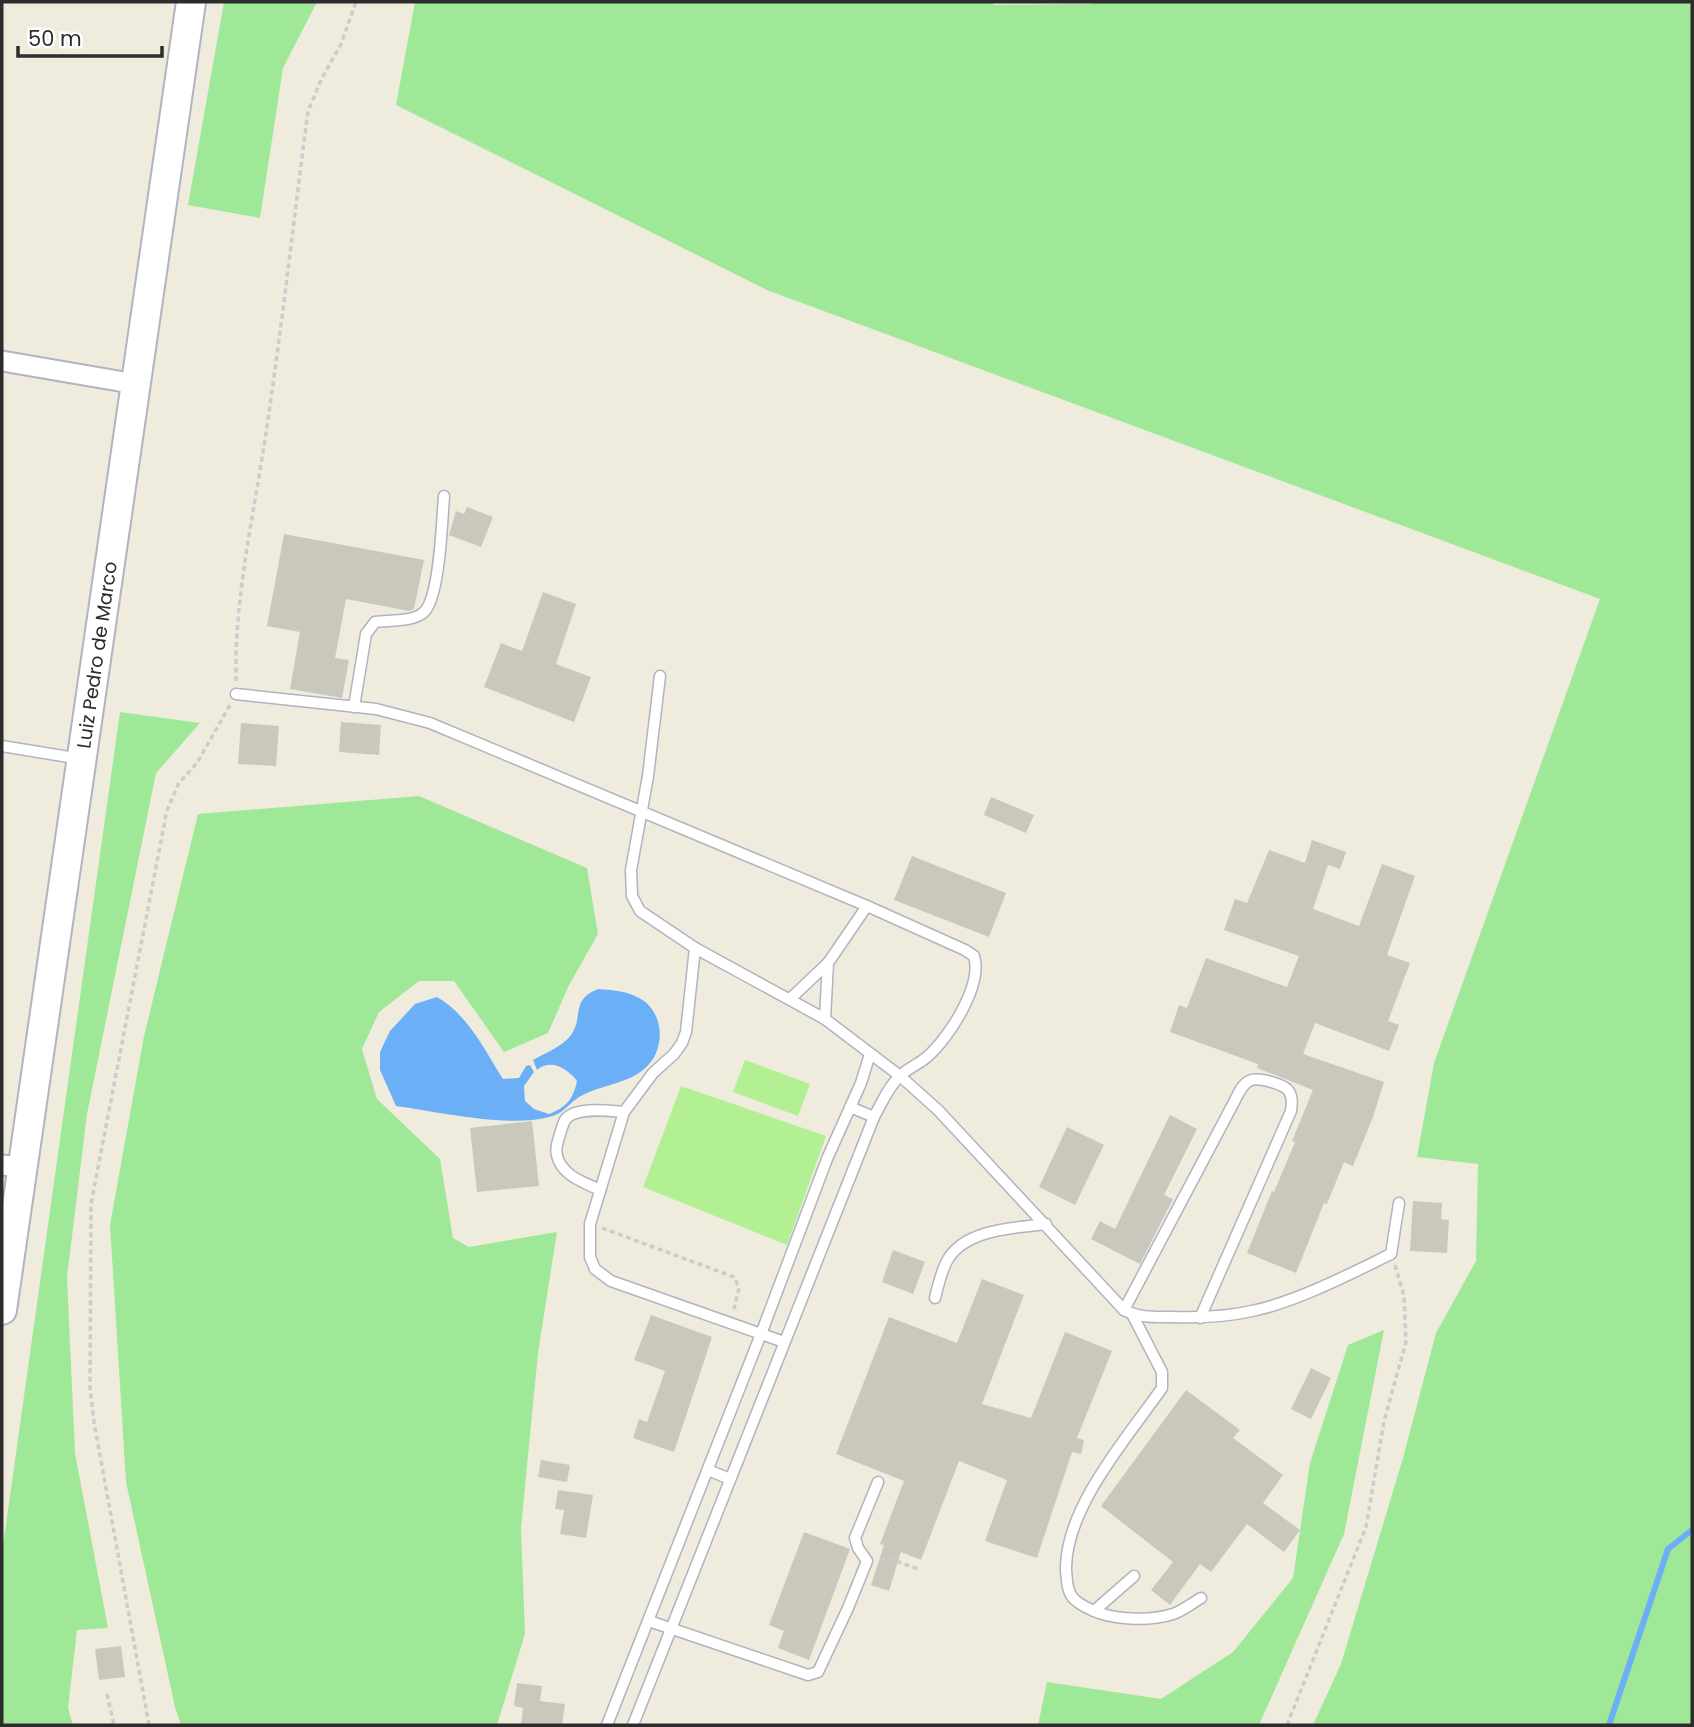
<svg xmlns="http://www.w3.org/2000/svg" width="1694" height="1727" font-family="Poppins,sans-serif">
	<rect width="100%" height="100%" fill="#efecde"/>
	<g fill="#9fe898">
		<polygon points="224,2 317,2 283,68 260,218 188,205"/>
		<polygon points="415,2 989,2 995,5 1090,4 1095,2 1692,2 1692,1725 1313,1725 1341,1664 1403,1458 1436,1333 1476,1261 1478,1164 1417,1157 1434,1063 1600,599 767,290 396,105"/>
		<polygon points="120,712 200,723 156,773 87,1114 67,1277 75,1453 108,1628 77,1630 68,1708 73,1725 2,1725 2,1553"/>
		<polygon points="419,796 587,868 598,934 569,985 548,1033 504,1052 454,981 419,981 379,1012 362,1049 377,1099 440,1159 453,1238 469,1247 557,1232 538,1353 521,1528 525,1634 497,1725 181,1725 175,1707 126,1482 110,1225 144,1036 198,814"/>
		<polygon points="1384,1330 1344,1534 1259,1725 1038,1725 1047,1682 1161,1699 1233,1652 1293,1578 1310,1463 1348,1345"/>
	</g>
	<g fill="#b2f093">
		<polygon points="745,1060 810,1084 798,1116 733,1092"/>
		<polygon points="681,1086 826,1136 787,1245 643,1187"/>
	</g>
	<path fill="#6bb0f6" d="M598 989C612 990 627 991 639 998 666 1012 666 1053 643 1070 623 1086 595 1085 575 1100 566 1107 562 1114 549 1117 507 1128 440 1112 396 1106L380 1070V1052L390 1031 415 1004 437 997C468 1015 484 1049 503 1079L519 1078 526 1066 530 1065 534 1072 524 1086 525 1101 534 1109 549 1114C567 1107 573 1099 577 1081 568 1069 551 1058 537 1070L533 1060C545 1053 562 1047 571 1035 584 1017 570 1000 598 989Z"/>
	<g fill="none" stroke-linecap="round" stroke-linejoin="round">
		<polyline stroke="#6bb0f6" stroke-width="6" points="1609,1725 1668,1549 1692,1530"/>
	</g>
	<g fill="#cac8bd">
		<polygon points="467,507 493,517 481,547 449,535 456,511 464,514"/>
		<polygon points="284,534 424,560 414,609 409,611 346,599 335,658 349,660 342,698 290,689 300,632 267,626"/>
		<polygon points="543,592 576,604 556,664 591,677 574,722 484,687 501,643 522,651"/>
		<polygon points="341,722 381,725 379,755 339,752"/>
		<polygon points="241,723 279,726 276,766 238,764"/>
		<polygon points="991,797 1034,815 1026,833 984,815"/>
		<polygon points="1312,840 1346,852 1340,869 1328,865 1313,909 1359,926 1382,864 1415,876 1387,955 1410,963 1388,1021 1399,1025 1389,1051 1315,1023 1303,1054 1384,1082 1373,1117 1353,1166 1344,1162 1327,1204 1324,1203 1296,1273 1247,1253 1272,1191 1274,1192 1295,1142 1292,1141 1313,1090 1257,1068 1258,1064 1170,1032 1179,1005 1187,1008 1206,958 1287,987 1299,956 1224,930 1235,899 1247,903 1269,850 1305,863"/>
		<polygon points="912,856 1006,893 989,937 894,900"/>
		<polygon points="1170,1115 1197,1129 1164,1195 1173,1199 1140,1264 1091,1239 1100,1221 1115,1229"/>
		<polygon points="532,1121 539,1186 477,1192 470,1128"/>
		<polygon points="1067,1127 1104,1145 1075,1205 1039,1187"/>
		<polygon points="1413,1201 1442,1203 1441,1219 1449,1220 1447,1253 1410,1251"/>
		<polygon points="893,1250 925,1262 913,1294 882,1282"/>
		<polygon points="982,1279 1024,1295 982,1404 1031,1418 1065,1332 1112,1351 1077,1438 1084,1440 1081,1454 1072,1452 1037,1558 985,1541 1007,1480 959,1461 921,1560 901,1552 889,1591 871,1585 884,1545 880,1544 904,1481 836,1454 889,1317 957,1343"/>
		<polygon points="651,1315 712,1337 674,1452 633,1438 639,1419 647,1422 665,1371 634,1360"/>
		<polygon points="1311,1368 1331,1378 1311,1419 1291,1409"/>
		<polygon points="1186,1390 1240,1430 1233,1438 1283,1475 1263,1503 1300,1530 1284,1552 1247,1524 1211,1572 1200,1564 1170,1605 1151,1590 1173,1562 1101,1506"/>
		<polygon points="541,1460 570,1465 567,1482 538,1477"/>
		<polygon points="558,1490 593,1495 586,1538 560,1534 564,1510 555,1509"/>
		<polygon points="804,1532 850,1549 809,1660 778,1648 784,1631 769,1625"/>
		<polygon points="121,1646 125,1677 99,1680 95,1649"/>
		<polygon points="517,1683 542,1686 540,1701 565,1704 562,1725 521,1725 523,1708 514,1706"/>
	</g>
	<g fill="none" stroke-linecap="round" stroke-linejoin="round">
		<g stroke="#b2b2c1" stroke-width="13">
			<g id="service">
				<path d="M660 676 648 776 631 870 632 896 640 911 695 948 825 1019 900 1076 938 1110 1124 1310C1139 1318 1155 1317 1171 1317 1198 1318 1225 1317 1252 1311 1296 1302 1350 1274 1391 1254L1399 1203"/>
				<polyline points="236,694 376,709 430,723 867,906"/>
				<path d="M354 707 366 634 375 622C389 620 412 622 423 613 440 600 442 519 444 496"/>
				<polyline points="2,746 81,759"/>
				<polyline points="695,948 686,1032 682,1043 674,1054 653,1073 624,1112 590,1224 590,1257 595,1269 611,1281 784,1342"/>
				<polyline points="790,999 828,963"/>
				<polyline points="850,1107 874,1117"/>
				<path d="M600 1190C590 1185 574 1180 566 1171 558 1163 554 1152 558 1141 560 1134 562 1126 565 1120 575 1106 610 1111 624 1112"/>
				<path d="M935 1298C938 1286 941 1272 947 1261 964 1229 1014 1228 1046 1224"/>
				<path d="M1124 1310 1233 1104C1237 1097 1241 1085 1249 1081 1257 1076 1281 1084 1287 1089 1293 1095 1292 1103 1291 1111L1200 1318"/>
				<path d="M1132 1314 1162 1372V1388C1127 1438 1065 1508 1066 1570 1067 1581 1067 1593 1075 1600 1081 1605 1091 1610 1099 1613 1121 1620 1151 1621 1173 1614 1183 1611 1192 1603 1201 1598"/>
				<polyline points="708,1470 730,1479"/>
				<polyline points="1094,1611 1134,1576"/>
				<polyline points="649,1621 808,1675 818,1672 848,1608 867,1561 858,1548 855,1538 878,1482"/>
				<polyline points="607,1725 761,1334 827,1159 861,1083 870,1054"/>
				<path d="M633 1725 874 1117C881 1104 889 1086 900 1076 908 1068 919 1064 927 1057 949 1038 983 985 974 956L965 950 867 906 828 963 825 1019"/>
			</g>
		</g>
		<g stroke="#b2b2c1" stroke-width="23">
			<g id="minor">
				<polyline points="2,361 136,384"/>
				<polyline points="2,1165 21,1167"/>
			</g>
		</g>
		<g stroke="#b2b2c1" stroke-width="32">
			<g id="secondary">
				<path id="s1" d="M2 1310 191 2"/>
			</g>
		</g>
		<g stroke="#ccc" stroke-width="3.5" stroke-dasharray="5 3.5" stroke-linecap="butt">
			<path d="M236 681C234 598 254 514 266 433 282 326 294 218 308 111L321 80 341 44 356 2"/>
			<polyline points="602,1228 734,1277 739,1288 734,1309"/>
			<polyline points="880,1559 891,1559 918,1569"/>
			<polyline points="107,1694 114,1725"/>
			<polyline points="149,1725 94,1422 90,1388 91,1204 167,810 179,783 197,763 230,705"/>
			<polyline points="1287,1725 1366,1527 1384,1421 1406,1342 1404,1296 1395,1265"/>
		</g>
		<use href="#service" stroke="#fff" stroke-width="10"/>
		<use href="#minor" stroke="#fff" stroke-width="19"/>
		<use href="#secondary" stroke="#fff" stroke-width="28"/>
	</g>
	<g text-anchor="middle" stroke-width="5" stroke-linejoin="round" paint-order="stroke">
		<g font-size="19" fill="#2c2c2c" stroke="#fff">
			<text dy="7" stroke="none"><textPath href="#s1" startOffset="662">Luiz Pedro de Marco</textPath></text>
		</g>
	</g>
	<rect width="1694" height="1727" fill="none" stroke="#2c2c2c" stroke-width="7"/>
	<path d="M18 46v10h144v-10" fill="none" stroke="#2c2c2c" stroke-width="3.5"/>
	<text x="28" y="46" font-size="21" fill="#2c2c2c" stroke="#ffffff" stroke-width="5" paint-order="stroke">50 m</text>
</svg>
